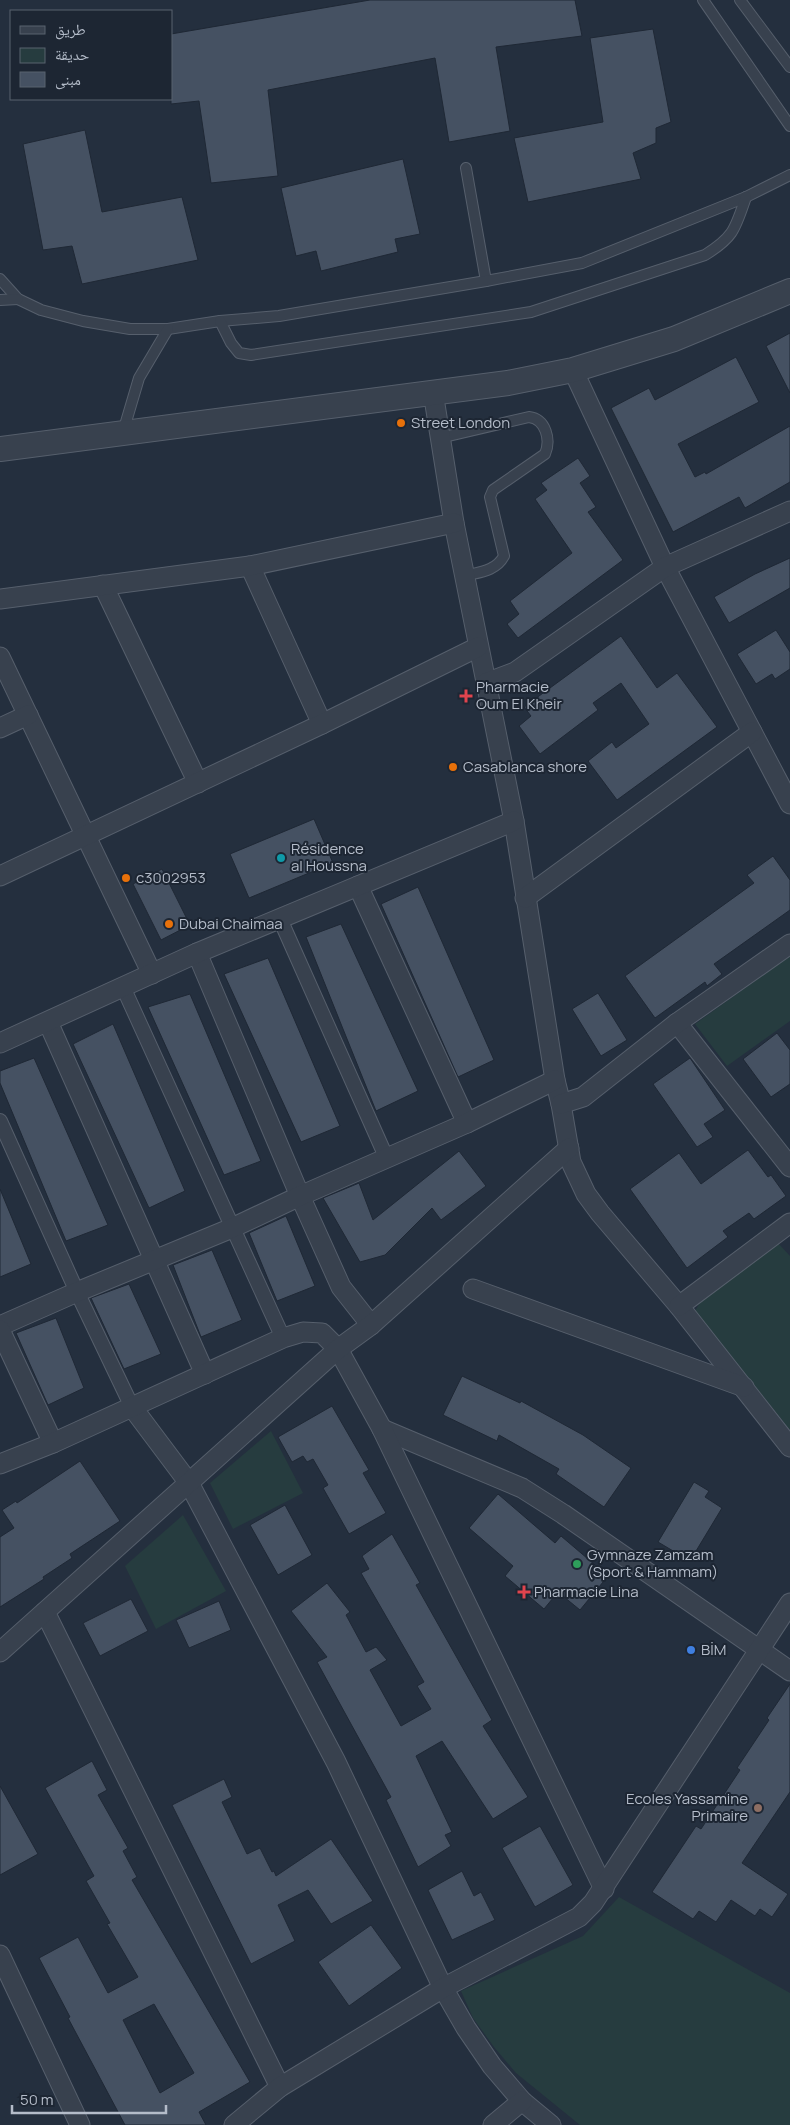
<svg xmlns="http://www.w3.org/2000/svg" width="790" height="2125" font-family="Manrope,'Noto Naskh Arabic',sans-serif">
	<rect width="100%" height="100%" fill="#242f3e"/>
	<g fill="#263c3f">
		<polygon points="790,956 790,1021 727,1066 695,1024"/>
		<polygon points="778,1243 790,1256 790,1430 695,1311 701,1301"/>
		<polygon points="271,1431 303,1493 233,1529 210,1483"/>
		<polygon points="183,1515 226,1591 156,1629 125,1566"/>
		<polygon points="619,1897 790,1993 790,2125 580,2125 516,2073 494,2047 473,2018 461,1991 583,1936"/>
	</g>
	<g fill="#455162" stroke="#1f2835" fill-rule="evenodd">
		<polygon points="370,0 575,0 582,36 496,47 510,131 449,142 435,58 268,90 278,176 211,183 199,101 171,104 171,34"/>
		<polygon points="653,29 671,122 656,128 656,143 633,153 641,179 528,202 514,138 603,122 590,38"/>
		<polygon points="85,130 102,212 182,197 198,260 82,284 72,246 43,250 23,144"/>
		<polygon points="403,159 420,234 395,239 398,252 321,271 316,251 296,256 281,188"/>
		<polygon points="790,333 790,393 766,346"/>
		<polygon points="736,357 759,402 678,444 695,477 705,472 706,474 790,426 790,482 745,508 739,497 673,532 611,408 649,388 655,400"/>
		<polygon points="578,458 590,476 580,483 596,507 588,512 623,560 518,638 507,624 519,614 510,601 572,553 535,499 547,490 541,483"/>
		<polygon points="790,558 790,588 729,623 714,597 755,574"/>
		<polygon points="776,630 790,652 790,669 775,679 772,674 756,684 737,654"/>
		<polygon points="621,636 657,688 677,673 717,727 617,800 588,761 612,742 616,748 649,724 621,683 593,703 598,710 540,754 519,726 531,716 524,707"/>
		<polygon points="314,819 333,863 249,898 230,854"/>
		<polygon points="773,856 790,880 790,910 714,964 722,974 707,986 705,982 655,1018 625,976 754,883 747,875"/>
		<polygon points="162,869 190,925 161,940 133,884"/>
		<polygon points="418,887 494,1060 458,1077 381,904"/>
		<polygon points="341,924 418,1091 376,1111 306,937"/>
		<polygon points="268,958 340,1126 301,1142 224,974"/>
		<polygon points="598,993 627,1040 601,1056 572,1009"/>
		<polygon points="190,994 261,1161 224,1175 148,1007"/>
		<polygon points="113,1024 185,1191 149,1208 73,1044"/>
		<polygon points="777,1033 790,1050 790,1084 771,1097 743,1059"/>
		<polygon points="34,1058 108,1225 66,1241 0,1083 0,1071"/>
		<polygon points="690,1058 725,1110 704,1124 713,1137 697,1147 653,1084"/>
		<polygon points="748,1150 768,1177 771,1175 786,1196 754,1219 749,1213 723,1231 728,1237 687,1268 630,1189 679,1153 701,1184"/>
		<polygon points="459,1151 486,1186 441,1220 432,1208 385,1255 360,1262 323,1198 359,1183 373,1220"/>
		<polygon points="0,1189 31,1264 0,1277"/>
		<polygon points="286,1216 315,1286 277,1301 249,1233"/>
		<polygon points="212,1250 242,1320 201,1337 173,1265"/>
		<polygon points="129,1284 161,1354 124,1369 91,1298"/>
		<polygon points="56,1318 84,1388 48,1405 16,1333"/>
		<polygon points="462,1376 520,1403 521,1401 583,1435 631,1468 604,1507 556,1474 559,1469 499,1435 497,1441 443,1415"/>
		<polygon points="332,1406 369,1470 363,1473 386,1513 349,1534 323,1488 328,1485 313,1459 307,1462 303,1456 292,1462 278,1437"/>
		<polygon points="80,1461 120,1521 70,1554 72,1558 43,1577 44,1579 0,1607 0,1537 14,1528 2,1510 16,1501 17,1503"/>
		<polygon points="694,1482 709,1491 705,1497 722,1508 690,1561 658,1542"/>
		<polygon points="498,1494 555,1543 561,1536 608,1576 580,1610 558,1592 544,1609 505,1576 513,1566 469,1528"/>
		<polygon points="285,1505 312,1555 278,1575 250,1525"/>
		<polygon points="392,1534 420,1583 416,1585 492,1720 483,1726 528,1797 493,1819 442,1741 416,1756 452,1832 445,1835 451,1846 418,1867 386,1800 391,1797 317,1662 327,1657 291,1611 327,1583 350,1612 346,1615 366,1652 376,1647 387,1660 370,1670 401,1726 431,1709 417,1686 424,1682 361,1573 369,1569 362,1556"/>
		<polygon points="131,1599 148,1631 100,1656 83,1623"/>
		<polygon points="219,1601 231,1630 189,1648 176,1620"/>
		<polygon points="790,1684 790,1792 742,1863 788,1894 772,1917 760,1909 755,1916 731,1900 716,1922 699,1911 693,1919 652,1892 696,1826 701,1829 740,1770 737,1768 769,1720 767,1718"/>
		<path d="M92 1761 107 1790 98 1795 128 1848 123 1851 137 1877 132 1880 250 2082 199 2112 206 2125H125L68 2018 70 2017 39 1958 78 1937 108 1993 138 1977 107 1924 110 1923 86 1881 94 1876 45 1788ZM154 2004 194 2073 160 2093 123 2020Z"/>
		<polygon points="224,1779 232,1797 222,1802 247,1854 260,1848 272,1872 274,1871 276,1876 331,1839 373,1901 331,1924 308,1890 278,1905 295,1941 251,1964 172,1805"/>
		<polygon points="0,1786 38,1854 0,1875"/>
		<polygon points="540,1826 573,1885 535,1907 502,1848"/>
		<polygon points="462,1871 474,1896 481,1892 495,1920 452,1940 428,1890"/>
		<polygon points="371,1925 402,1968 349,2006 318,1962"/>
	</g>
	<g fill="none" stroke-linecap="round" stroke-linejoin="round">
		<g stroke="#565f6c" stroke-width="12">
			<g id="service">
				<polyline points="703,0 790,126"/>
				<polyline points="740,0 790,67"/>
				<polyline points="466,168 486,281"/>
				<polyline points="0,279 18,299 41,310 83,321 130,329 168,329 220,321 279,316 486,281 582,263 746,197 790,175"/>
				<polyline points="0,300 18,299"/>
				<path d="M220 321 231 343 239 353 251 355 531 312 705 255C734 237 735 229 746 197"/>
				<polyline points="123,432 139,378 168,329"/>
				<path d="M440 438 529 417C546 419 551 440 545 454L493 490 490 497 504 556C496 571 480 572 464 576"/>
			</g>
		</g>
		<g stroke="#565f6c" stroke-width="16">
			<g id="pedestrian">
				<polyline points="280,919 387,1159"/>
				<polyline points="123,987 283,1338"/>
				<polyline points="0,1121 77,1292 132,1407"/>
			</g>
		</g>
		<g stroke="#565f6c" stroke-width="21">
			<g id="minor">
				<polyline points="573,370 665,567 790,804"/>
				<polyline points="433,392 454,523 514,821 555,1080 561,1104 571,1162 586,1194 600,1213 679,1306 790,1447"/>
				<polyline points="250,566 322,724"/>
				<polyline points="103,585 198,783"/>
				<polyline points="0,599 250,566 454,523"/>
				<polyline points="0,657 152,974"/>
				<polyline points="486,683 515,672 665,567 790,511"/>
				<polyline points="0,728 28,715"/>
				<polyline points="0,876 322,724 478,647"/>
				<polyline points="358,886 467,1123"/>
				<polyline points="525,898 752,732"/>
				<polyline points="197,953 300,1196 341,1287 371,1325"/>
				<polyline points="48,1022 205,1374"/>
				<polyline points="677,1023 790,1167"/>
				<polyline points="0,1043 197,953 514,821"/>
				<polyline points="561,1104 583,1097 677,1023 790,944"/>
				<polyline points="473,1289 744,1387"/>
				<polyline points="679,1306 790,1223"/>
				<polyline points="0,1326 77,1292 232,1228 300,1196 467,1123 555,1080"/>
				<polyline points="0,1330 53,1443"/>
				<polyline points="132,1407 189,1483 336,1762 443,1988 466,2028 492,2066 522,2101 551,2125"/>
				<polyline points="382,1429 522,1488 563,1514 790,1671"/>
				<polyline points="0,1464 53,1443 283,1338 303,1332 322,1333 338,1349 382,1429 604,1889"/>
				<polyline points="45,1612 280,2087"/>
				<polyline points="0,1652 338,1349 371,1325 569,1148"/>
				<polyline points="0,1955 80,2125"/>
				<polyline points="234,2125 280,2087 443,1988 579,1917 593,1903 790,1603"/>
				<polyline points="493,2125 522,2101"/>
			</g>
		</g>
		<g stroke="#565f6c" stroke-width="26">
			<polyline id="tertiary" points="0,449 508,383 573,370 674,339 790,291"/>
		</g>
		<use href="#service" stroke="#38414e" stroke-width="10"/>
		<use href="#pedestrian" stroke="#38414e" stroke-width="14"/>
		<use href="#minor" stroke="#38414e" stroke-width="19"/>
		<use href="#tertiary" stroke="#38414e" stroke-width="24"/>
	</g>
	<g fill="#e8710a" stroke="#1d2633" stroke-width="2">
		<circle cx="401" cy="423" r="5"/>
		<circle cx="453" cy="767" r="5"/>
		<circle cx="126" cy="878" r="5"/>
		<circle cx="169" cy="924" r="5"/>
	</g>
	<g fill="#e0444e" stroke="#1d2633" stroke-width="2">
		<path d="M463.5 688.5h5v5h5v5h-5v5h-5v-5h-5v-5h5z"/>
		<path d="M521.5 1584.5h5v5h5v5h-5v5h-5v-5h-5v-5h5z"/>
	</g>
	<circle fill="#0f9aa8" stroke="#1d2633" stroke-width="2" cx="281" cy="858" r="5"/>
	<circle fill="#2e9e5b" stroke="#1d2633" stroke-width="2" cx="577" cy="1564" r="5"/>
	<circle fill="#3f7fe0" stroke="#1d2633" stroke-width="2" cx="691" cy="1650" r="5"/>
	<circle fill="#8d6e63" stroke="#1d2633" stroke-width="2" cx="758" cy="1808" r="5"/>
	<g text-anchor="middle" stroke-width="4" stroke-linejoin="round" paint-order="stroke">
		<g font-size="15" fill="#b4bcc9" stroke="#1d2633" text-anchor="start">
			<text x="411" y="428">Street London</text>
			<text x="476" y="692">Pharmacie<tspan x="476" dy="17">Oum El Kheir</tspan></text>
			<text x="463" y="772">Casablanca shore</text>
			<text x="291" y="854">Résidence<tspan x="291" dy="17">al Houssna</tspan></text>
			<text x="136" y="883">c3002953</text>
			<text x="179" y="929">Dubai Chaimaa</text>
			<text x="587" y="1560">Gymnaze Zamzam<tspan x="587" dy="17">(Sport &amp; Hammam)</tspan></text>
			<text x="534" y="1597">Pharmacie Lina</text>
			<text x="701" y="1655">BİM</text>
			<text x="748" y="1804" text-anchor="end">Ecoles Yassamine<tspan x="748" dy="17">Primaire</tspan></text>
		</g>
	</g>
	<rect x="10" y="10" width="162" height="90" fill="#1d2633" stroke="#59626f"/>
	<rect x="20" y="26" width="25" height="8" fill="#38414e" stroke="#59626f"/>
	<text x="55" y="35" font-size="15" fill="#b4bcc9">طريق</text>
	<rect x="20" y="48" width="25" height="15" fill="#263c3f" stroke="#59626f"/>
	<text x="55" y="60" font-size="15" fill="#b4bcc9">حديقة</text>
	<rect x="20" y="72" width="25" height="15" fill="#455162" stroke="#59626f"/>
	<text x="55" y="85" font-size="15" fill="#b4bcc9">مبنى</text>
	<path d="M12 2105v8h154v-8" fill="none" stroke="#b4bcc9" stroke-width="2.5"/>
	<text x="20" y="2105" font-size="15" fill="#b4bcc9" stroke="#1d2633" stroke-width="4" paint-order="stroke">50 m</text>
</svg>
